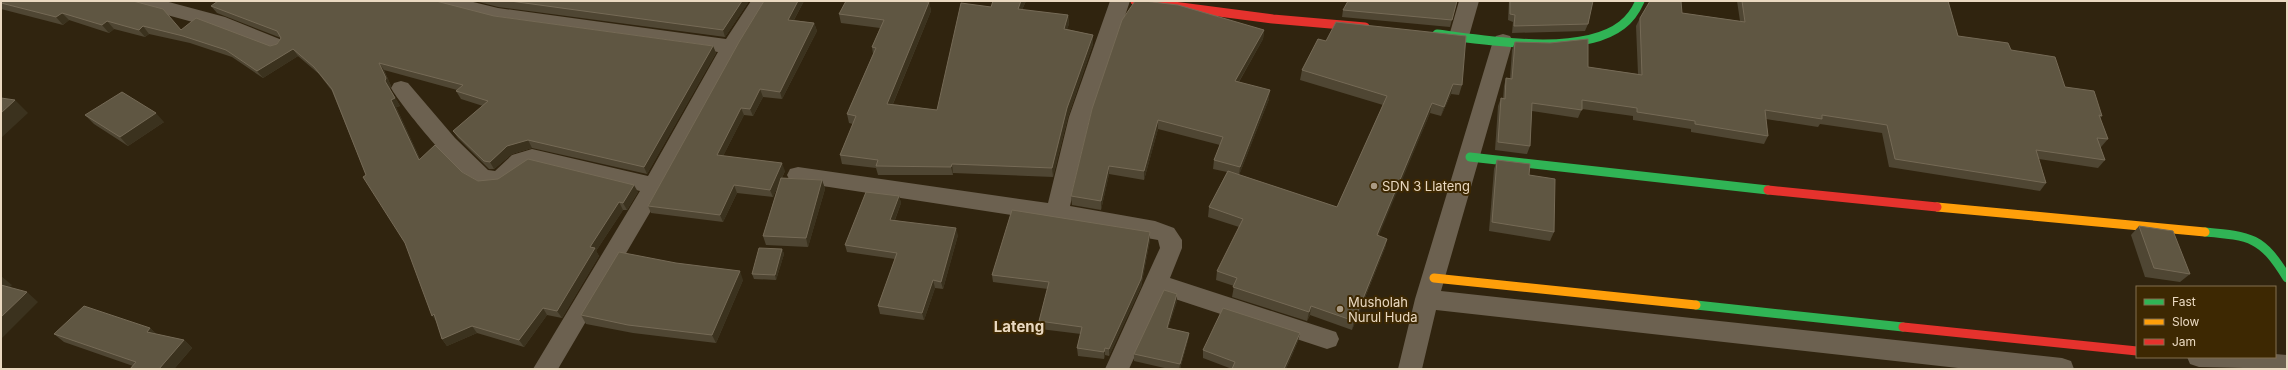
<svg xmlns="http://www.w3.org/2000/svg" width="2288" height="370" font-family="Inter,sans-serif">
	<rect width="100%" height="100%" fill="#30240f"/>
	<g fill="none" stroke-linecap="round" stroke-linejoin="round">
		<g fill="#6c6150" fill-rule="evenodd">
			<polygon points="131,1 165,1 225,17 282,40 285,45 282,50 275,52 211,27 134,6"/>
			<path d="M433 1H469L498 8 726 39 751 1H771L740 49 662 192 558 369H533L640 191 532 165C518 170 512 184 496 187 490 188 481 187 475 184 459 176 401 106 391 88L394 83 401 81 408 83 455 138 488 170 495 171 512 155 532 149 648 176 718 52 498 22 436 6Z"/>
			<polygon points="1110,1 1130,1 1091,117 1070,206 1155,221 1174,228 1182,240 1182,248 1170,278 1336,332 1339,339 1336,346 1327,349 1163,295 1129,369 1105,369 1154,261 1160,248 1158,240 1057,222 790,181 787,175 790,169 798,167 1048,203 1069,117"/>
			<polygon points="1459,1 1479,1 1469,36 1466,41 1459,43 1452,41 1449,36"/>
			<polygon points="1503,34 1510,36 1513,41 1441,291 2062,358 2071,361 2074,369 1967,369 1436,310 1422,369 1398,369 1415,299 1493,41 1496,36"/>
			<polygon points="2275,354 2287,355 2287,369 2199,367 2190,364 2187,357 2275,357"/>
		</g>
		<g stroke="#30b455" stroke-width="9">
			<path d="M1437 34C1486 40 1581 57 1622 25 1630 19 1636 10 1640 1"/>
			<polyline points="1470,157 1768,190"/>
			<path d="M2205 232C2251 236 2262 237 2287 278"/>
			<polyline points="1696,305 1903,327"/>
		</g>
		<g stroke="#ff9f0a" stroke-width="9">
			<polyline points="1937,207 2205,232"/>
			<polyline points="1434,278 1696,305"/>
		</g>
		<g stroke="#e5322d" stroke-width="9">
			<polyline points="1135,1 1273,19 1365,27"/>
			<polyline points="1768,190 1937,207"/>
			<polyline points="1903,327 2137,351"/>
		</g>
	</g>
	<g fill="#4f4633">
		<polygon points="1,1 181,30 270,46 277,44 281,38 217,13 211,6 494,16 713,46 716,53 647,174 532,148 512,154 494,169 489,169 458,138 453,131 483,106 461,99 456,91 457,90 384,70 391,86 390,89 400,106 396,107 420,159 462,172 478,181 638,192 627,210 623,210 596,251 599,256 562,318 547,315 524,347 477,333 447,346 442,339 437,322 405,243 366,175 332,91 319,74 298,56 263,78 232,57 190,43 149,34 145,37 114,29 109,33 69,20 63,25 1,9"/>
		<polygon points="475,1 749,1 725,37 498,7"/>
		<polygon points="764,1 804,1 794,20 814,23 817,31 782,99 763,97 753,116 744,115 723,156 785,171 782,178 822,180 825,189 808,247 766,245 763,236 779,183 773,197 737,193 723,222 651,213 648,206"/>
		<polygon points="1026,1 1022,10 1068,15 1069,24 1067,29 1093,35 1093,44 1068,117 1053,177 953,173 953,175 878,175 876,168 842,164 840,155 853,124 849,123 847,114 873,54 872,47 880,28 841,23 839,14 929,2 931,11 893,104 937,110 991,7"/>
		<polygon points="1457,1 1450,27 1342,17 1343,10"/>
		<polygon points="1509,1 1593,1 1588,24 1585,31 1512,33 1513,22 1508,20"/>
		<polygon points="1737,1 1948,1 1958,36 2011,50 2065,87 2102,116 2100,118 2108,139 2101,147 2100,147 2105,160 2098,168 2039,159 2046,183 2040,191 1889,167 1882,133 1820,124 1818,127 1766,119 1768,136 1764,144 1691,132 1691,129 1633,120 1633,116 1582,109 1578,118 1532,111 1530,146 1527,154 1495,150 1498,106 1501,98 1503,99 1504,86 1506,78 1510,79 1512,50 1515,42 1588,67 1638,74 1636,26 1640,18 1682,13 1740,21"/>
		<polygon points="1264,30 1263,39 1239,82 1269,99 1239,175 1337,207 1383,105 1300,80 1302,70 1318,39 1462,85 1459,95 1451,94 1441,116 1430,113 1378,236 1387,239 1385,248 1352,330 1310,315 1307,321 1232,297 1234,286 1216,280 1217,271 1239,227 1208,217 1209,207 1227,172 1213,169 1214,160 1220,145 1158,129 1144,180 1109,174 1101,210 1072,205 1071,196 1092,109"/>
		<polygon points="85,115 164,122 128,146 94,124"/>
		<polygon points="1497,160 1529,175 1554,232 1550,241 1489,231 1494,169"/>
		<polygon points="899,196 901,203 895,220 958,235 943,289 935,288 924,320 880,314 878,306 895,259 847,252 845,245"/>
		<polygon points="2139,226 2190,274 2180,282 2145,277 2131,235"/>
		<polygon points="1150,232 1150,240 1141,287 1109,356 1105,355 1104,359 1078,356 1077,348 1081,334 1040,329 1039,321 1048,289 993,282 992,275"/>
		<polygon points="782,249 784,254 776,280 754,279 752,274"/>
		<polygon points="743,280 716,343 633,333 586,324 581,315"/>
		<polygon points="1177,301 1168,328 1189,333 1188,340 1180,369 1169,369 1134,361 1134,354"/>
		<polygon points="150,328 156,334 184,340 192,348 174,369 130,369 133,366 64,342 54,334"/>
		<polygon points="1300,333 1298,341 1286,369 1232,369 1203,358 1203,350"/>
	</g>
	<g fill="#3b321e">
		<polygon points="742,1 749,1 725,37 723,30"/>
		<polygon points="798,1 804,1 790,27 788,20"/>
		<polygon points="1021,1 1026,1 1018,18 1018,9"/>
		<polygon points="929,2 931,11 889,113 887,104"/>
		<polygon points="62,13 69,20 63,25 56,17"/>
		<polygon points="1068,15 1069,24 1064,38 1064,29"/>
		<polygon points="107,21 114,29 109,33 102,25"/>
		<polygon points="814,23 817,31 782,99 780,92"/>
		<polygon points="143,26 149,34 145,37 139,30"/>
		<polygon points="1264,30 1263,39 1234,90 1235,81"/>
		<polygon points="1093,35 1093,44 1068,117 1053,177 1052,168 1067,108"/>
		<polygon points="713,46 716,53 647,174 644,167"/>
		<polygon points="293,49 298,56 263,78 257,71"/>
		<polygon points="379,63 384,70 391,86 390,89 400,106 396,107 424,167 419,160 391,100"/>
		<polygon points="1453,84 1451,94 1441,116 1444,107"/>
		<polygon points="760,89 763,97 753,116 750,109"/>
		<polygon points="1270,90 1269,99 1239,175 1240,167"/>
		<polygon points="15,100 28,113 1,138 1,113"/>
		<polygon points="1432,103 1430,113 1375,245 1377,235"/>
		<polygon points="741,108 744,115 720,162 717,155"/>
		<polygon points="156,113 164,122 128,146 120,137"/>
		<polygon points="1158,120 1158,129 1144,180 1144,171"/>
		<polygon points="528,140 532,148 512,154 494,169 490,162 507,146"/>
		<polygon points="782,163 785,171 773,197 770,190"/>
		<polygon points="952,164 953,173 953,175 951,167"/>
		<polygon points="1109,166 1109,174 1101,210 1101,201"/>
		<polygon points="822,180 825,189 808,247 806,238"/>
		<polygon points="634,185 638,192 627,210 623,203"/>
		<polygon points="734,185 737,193 723,222 720,215"/>
		<polygon points="899,196 901,203 892,227 890,220"/>
		<polygon points="619,202 623,210 596,251 599,256 562,318 557,311 590,247"/>
		<polygon points="956,228 958,235 943,289 941,282"/>
		<polygon points="1150,232 1150,240 1141,287 1109,356 1109,349"/>
		<polygon points="1387,239 1385,248 1352,330 1354,321"/>
		<polygon points="782,249 784,254 776,280 775,275"/>
		<polygon points="740,271 743,280 716,343 712,335"/>
		<polygon points="1,276 12,285 4,293 1,290"/>
		<polygon points="933,280 935,288 924,320 922,313"/>
		<polygon points="27,292 38,302 1,339 1,317"/>
		<polygon points="1177,294 1177,301 1166,335 1167,328"/>
		<polygon points="1311,306 1310,315 1307,321 1309,312"/>
		<polygon points="543,308 547,315 524,347 519,340"/>
		<polygon points="434,314 437,323 432,316"/>
		<polygon points="472,326 477,333 447,346 442,339"/>
		<polygon points="150,328 159,336 147,332"/>
		<polygon points="1189,333 1188,340 1180,369 1179,369 1180,364"/>
		<polygon points="1300,333 1298,341 1286,369 1284,369"/>
		<polygon points="184,340 192,348 174,369 159,369"/>
		<polygon points="1105,348 1105,355 1104,359 1104,352"/>
	</g>
	<g fill="#5f5642" stroke="#756a56">
		<polygon points="1,1 133,1 163,9 181,30 196,18 270,46 277,44 281,38 277,31 211,6 218,1 436,1 494,16 713,46 644,167 528,140 507,146 490,162 484,161 453,131 488,101 456,91 463,85 379,63 386,78 385,81 395,98 391,100 419,160 435,145 462,172 478,181 498,179 528,159 634,185 623,203 619,202 590,247 595,248 557,311 543,308 519,340 472,326 442,339 434,314 432,316 405,243 363,177 366,175 332,89 314,67 293,49 257,71 226,50 183,36 143,26 139,30 107,21 102,25 62,13 56,17 1,3"/>
		<polygon points="510,1 742,1 723,30"/>
		<polygon points="764,1 798,1 788,20 814,23 780,92 760,89 750,109 741,108 717,155 782,163 770,190 734,185 720,215 648,206 739,42"/>
		<polygon points="846,1 921,1 929,2 887,104 937,110 961,3 991,7 993,1 1021,1 1018,9 1068,15 1064,29 1093,35 1067,108 1052,168 952,164 951,167 876,166 878,160 840,155 856,116 847,114 876,48 872,47 884,20 839,14"/>
		<polygon points="1135,1 1144,1 1178,5 1264,30 1235,81 1270,90 1240,167 1214,160 1223,137 1158,120 1144,171 1109,166 1101,201 1071,196 1092,109 1122,20"/>
		<polygon points="1348,1 1457,1 1452,20 1343,10"/>
		<polygon points="1510,1 1593,1 1588,24 1514,26 1515,15 1510,14"/>
		<polygon points="1650,1 1681,1 1682,13 1745,22 1742,1 1948,1 1958,36 2008,43 2011,50 2055,57 2065,87 2094,91 2102,116 2099,115 2108,139 2097,138 2105,160 2036,150 2046,183 1895,159 1887,125 1822,115 1822,119 1765,110 1768,136 1695,124 1695,121 1637,112 1637,108 1582,100 1582,110 1532,103 1530,146 1498,142 1501,98 1505,99 1506,78 1512,79 1515,42 1550,43 1588,39 1588,67 1642,75 1640,18"/>
		<polygon points="1336,22 1466,36 1462,85 1453,84 1444,107 1432,103 1377,235 1387,239 1354,321 1311,306 1309,312 1233,287 1237,278 1217,271 1243,219 1209,207 1228,171 1337,207 1387,96 1302,70 1318,39 1326,41"/>
		<polygon points="122,92 156,113 120,137 85,115"/>
		<polygon points="1,98 15,100 1,113"/>
		<polygon points="1497,160 1530,164 1529,175 1555,179 1554,232 1492,222"/>
		<polygon points="781,178 822,180 806,238 763,236"/>
		<polygon points="866,192 899,196 890,220 956,228 941,282 933,280 922,313 878,306 897,253 845,245"/>
		<polygon points="1012,210 1150,232 1141,279 1109,349 1105,348 1104,352 1077,348 1082,327 1039,321 1049,282 992,275"/>
		<polygon points="2139,226 2173,231 2190,274 2154,268"/>
		<polygon points="759,248 782,249 775,275 752,274"/>
		<polygon points="619,252 676,263 740,271 712,335 628,325 581,315"/>
		<polygon points="1,285 27,292 1,317"/>
		<polygon points="1164,290 1177,294 1167,328 1189,333 1180,364 1134,354"/>
		<polygon points="84,306 150,328 147,332 184,340 159,369 130,369 136,362 54,334"/>
		<polygon points="1223,308 1300,333 1284,369 1232,369 1235,362 1203,350"/>
	</g>
	<g fill="#a99a83" stroke="#3d2802" stroke-width="1.5">
		<circle cx="1374" cy="186" r="4"/>
		<circle cx="1340" cy="309" r="4"/>
	</g>
	<g text-anchor="middle" stroke-width="4" stroke-linejoin="round" paint-order="stroke">
		<g font-size="13" fill="#ead9c1" stroke="#3d2802" text-anchor="start">
			<text x="1382" y="191">SDN 3 Llateng</text>
			<text x="1348" y="307">Musholah<tspan x="1348" dy="15">Nurul Huda</tspan></text>
		</g>
		<g font-size="15" font-weight="bold" fill="#ead9c1" stroke="#3d2802">
			<text x="1019" y="332">Lateng</text>
		</g>
	</g>
	<rect width="2288" height="370" fill="none" stroke="#ead9c1" stroke-width="4"/>
	<rect x="2136" y="286" width="140" height="72" fill="#3d2802" stroke="#826f4e"/>
	<rect x="2144" y="299" width="20" height="6" fill="#30b455" stroke="#826f4e"/>
	<text x="2172" y="306" font-size="12" fill="#ead9c1">Fast</text>
	<rect x="2144" y="319" width="20" height="6" fill="#ff9f0a" stroke="#826f4e"/>
	<text x="2172" y="326" font-size="12" fill="#ead9c1">Slow</text>
	<rect x="2144" y="339" width="20" height="6" fill="#e5322d" stroke="#826f4e"/>
	<text x="2172" y="346" font-size="12" fill="#ead9c1">Jam</text>
</svg>
